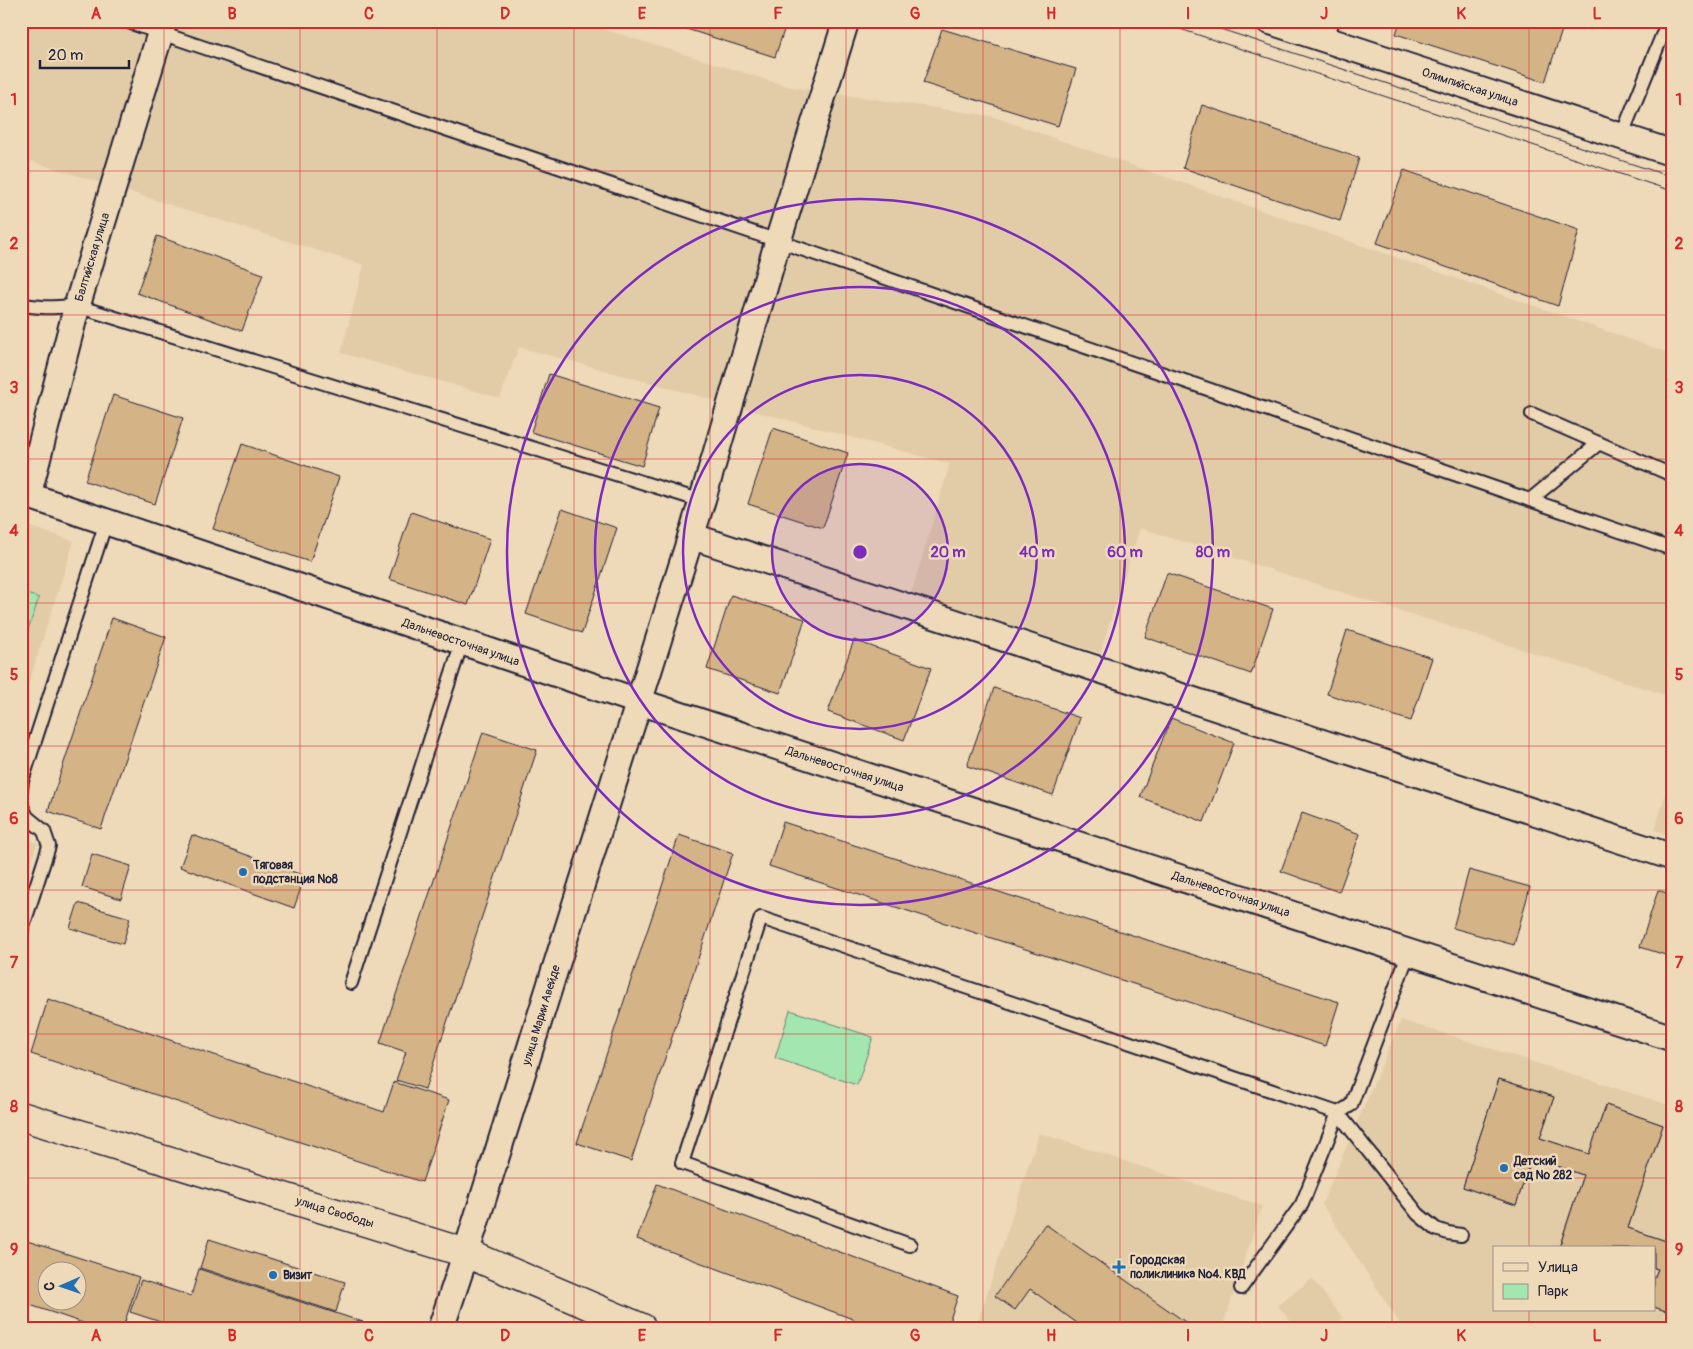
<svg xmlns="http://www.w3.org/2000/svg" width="1693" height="1349" font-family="Pangolin,sans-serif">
	<rect width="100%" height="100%" fill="#eed9b8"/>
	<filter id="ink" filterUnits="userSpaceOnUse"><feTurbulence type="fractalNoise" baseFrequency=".02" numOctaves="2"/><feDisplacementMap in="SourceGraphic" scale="10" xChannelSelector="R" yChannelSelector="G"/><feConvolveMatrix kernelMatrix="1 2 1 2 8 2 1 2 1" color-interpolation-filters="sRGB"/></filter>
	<g filter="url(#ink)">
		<g fill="#e2cba7" fill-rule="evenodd">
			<polygon points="21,21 577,21 790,87 991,116 1672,354 1672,697 1140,528 1100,653 911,594 950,464 519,347 500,398 341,353 364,265 21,158"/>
			<polygon points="21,524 74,541 21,707"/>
			<polygon points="1672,773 1672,836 1655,830"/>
			<polygon points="21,838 37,843 21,892"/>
			<path d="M1401 1020 1672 1106V1328H1403L1322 1204ZM1494 1248H1654V1310H1494Z"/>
			<polygon points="1039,1133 1262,1206 1222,1328 976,1328"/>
			<polygon points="1312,1279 1343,1318 1331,1328 1296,1328 1278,1305"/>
		</g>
		<g fill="#a4e6b0" stroke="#638476">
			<polygon points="21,592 39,598 21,650"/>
			<polygon points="790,1010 873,1037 857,1085 775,1058"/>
		</g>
		<g fill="#d4b387" stroke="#22223b" fill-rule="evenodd">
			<polygon points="661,21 787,21 775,57"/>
			<polygon points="1400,21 1555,21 1564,24 1545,82 1396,34"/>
			<polygon points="942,29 1076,69 1058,126 923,83"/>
			<polygon points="1202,105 1359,158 1340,221 1183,168"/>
			<polygon points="1404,170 1579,230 1558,306 1377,243"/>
			<polygon points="157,236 263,274 242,331 137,293"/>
			<polygon points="549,374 659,408 642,466 531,432"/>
			<polygon points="113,395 183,418 155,504 85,481"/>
			<polygon points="773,428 848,453 823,528 748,504"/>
			<polygon points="242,444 339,477 310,562 213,529"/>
			<polygon points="562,509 617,528 582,633 526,614"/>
			<polygon points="411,512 490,539 468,605 389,579"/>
			<polygon points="1167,573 1273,609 1251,674 1145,637"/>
			<polygon points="731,595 805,619 780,693 707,669"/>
			<polygon points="112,618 166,637 101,829 48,811"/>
			<polygon points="1347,630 1432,658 1411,721 1327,694"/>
			<polygon points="854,640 931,668 904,740 828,712"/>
			<polygon points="994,688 1080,718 1053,795 967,766"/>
			<polygon points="1171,718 1234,743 1204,822 1140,797"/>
			<polygon points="483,732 537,750 425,1089 396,1080 406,1052 380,1043"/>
			<polygon points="1302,813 1360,834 1339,892 1281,871"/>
			<polygon points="783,822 1339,1002 1325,1046 769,866"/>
			<polygon points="192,835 305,876 294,908 180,867"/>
			<polygon points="679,835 733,853 631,1161 577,1143"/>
			<polygon points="92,854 131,866 121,899 82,887"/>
			<polygon points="1469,870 1530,887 1514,945 1453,928"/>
			<polygon points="1658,890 1672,895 1672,957 1640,947"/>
			<polygon points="78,903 130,918 123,944 70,928"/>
			<polygon points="48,999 384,1112 394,1082 449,1100 422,1182 31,1054"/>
			<polygon points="1499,1079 1554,1097 1540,1138 1589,1154 1606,1105 1663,1125 1628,1228 1666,1241 1672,1226 1672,1313 1654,1307 1654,1279 1658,1269 1654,1268 1654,1248 1559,1248 1583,1175 1532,1157 1516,1205 1463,1187"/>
			<polygon points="1499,1079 1554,1097 1540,1138 1589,1154 1606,1105 1663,1125 1628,1228 1666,1241 1672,1226 1672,1313 1654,1307 1654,1279 1658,1269 1654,1268 1654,1248 1559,1248 1583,1175 1532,1157 1516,1205 1463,1187"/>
			<polygon points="657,1184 958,1296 947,1328 877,1328 637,1239"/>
			<polygon points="1045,1224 1194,1328 1084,1328 1030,1289 1015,1310 995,1296"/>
			<path d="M21 1239 139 1277 123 1328H98L21 1302ZM48 1272H78V1302H48Z"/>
			<polygon points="209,1239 345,1282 336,1312 200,1268"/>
			<polygon points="199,1269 363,1322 361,1328 179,1328 130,1312 141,1280 191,1296"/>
		</g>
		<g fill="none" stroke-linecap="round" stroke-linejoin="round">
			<g stroke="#22223b" stroke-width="16">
				<g id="lane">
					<polyline points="125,21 778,241 1672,549"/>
					<polyline points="1326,40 1333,21"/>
					<polyline points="1621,137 1668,21"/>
					<path d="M21 304C40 309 58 307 77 306L702 501"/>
					<polyline points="1532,414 1672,475"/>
					<polyline points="1530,500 1599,443"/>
					<polyline points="21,790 22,781 106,522"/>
					<polyline points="21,804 27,817 44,831 49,846 21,933"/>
					<polyline points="351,983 462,642"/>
					<polyline points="1338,1113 1418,1214 1436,1229 1448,1233 1461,1235"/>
					<polyline points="910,1245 682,1163 761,918 1338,1113 1351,1105 1409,952"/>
					<polyline points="1241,1288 1302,1204 1338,1113"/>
				</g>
			</g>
			<g stroke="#22223b" stroke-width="29">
				<g id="street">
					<polyline points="1269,21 1672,153"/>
					<polyline points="21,493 640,702 1672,1038"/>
					<polyline points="28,495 77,306 164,21"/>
					<polyline points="691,536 1672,857"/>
					<polyline points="441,1328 466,1253 702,501 778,241 846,21"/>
				</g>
			</g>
			<g stroke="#22223b" stroke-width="31">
				<polyline id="secondary" points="21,1116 466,1253 642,1328"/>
			</g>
			<use href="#lane" stroke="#eed9b8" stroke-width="12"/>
			<use href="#street" stroke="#eed9b8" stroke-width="25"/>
			<use href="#secondary" stroke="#eed9b8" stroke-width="28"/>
			<g stroke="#22223b" stroke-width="1">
				<polyline points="1156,21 1672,191"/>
				<polyline points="1196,21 1672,177"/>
			</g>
		</g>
	</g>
	<path fill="none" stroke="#d62828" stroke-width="1" stroke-opacity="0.55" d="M164 21V1328M300 21V1328M437 21V1328M574 21V1328M710 21V1328M846 21V1328M983 21V1328M1120 21V1328M1256 21V1328M1392 21V1328M1529 21V1248M21 171H1672M21 315H1672M21 459H1672M21 603H1672M21 746H1672M21 890H1672M21 1034H1672M21 1178H1672M1529 1310V1328"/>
	<circle cx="860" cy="552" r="88" fill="#7b2cbf" fill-opacity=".12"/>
	<g fill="none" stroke="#7b2cbf" stroke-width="2.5">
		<circle cx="860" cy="552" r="88"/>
		<circle cx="860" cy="552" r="177"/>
		<circle cx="860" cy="552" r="265"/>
		<circle cx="860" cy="552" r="353"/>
	</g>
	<g fill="#1f6fb2" stroke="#eed9b8" stroke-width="2">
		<circle cx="243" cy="872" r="5"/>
		<circle cx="1504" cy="1168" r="5"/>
		<path d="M1116.5 1259.5h5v5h5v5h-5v5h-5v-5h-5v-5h5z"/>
		<circle cx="273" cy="1275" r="5"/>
	</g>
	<g text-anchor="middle" stroke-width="5" stroke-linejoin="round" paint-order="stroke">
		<g font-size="12" fill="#22223b" stroke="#eed9b8">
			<text transform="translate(1470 87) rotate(18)" y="4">Олимпийская улица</text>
			<text transform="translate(92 257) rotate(-73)" y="4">Балтийская улица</text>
			<text transform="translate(461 642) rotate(19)" y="4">Дальневосточная улица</text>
			<text transform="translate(845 769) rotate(18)" y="4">Дальневосточная улица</text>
			<text transform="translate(1231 894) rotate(18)" y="4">Дальневосточная улица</text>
			<text transform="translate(541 1015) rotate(-73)" y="4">улица Марии Авейде</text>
			<text transform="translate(335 1212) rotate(17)" y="4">улица Свободы</text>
		</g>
		<g font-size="12" font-weight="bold" fill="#22223b" stroke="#eed9b8" text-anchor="start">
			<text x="253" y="869">Тяговая<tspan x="253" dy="14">подстанция №8</tspan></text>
			<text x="1514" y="1165">Детский<tspan x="1514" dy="14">сад № 282</tspan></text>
			<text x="1130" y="1264">Городская<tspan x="1130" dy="14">поликлиника №4. КВД</tspan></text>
			<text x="283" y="1279">Визит</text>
		</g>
	</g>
	<circle cx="860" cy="552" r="8" fill="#7b2cbf" stroke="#eed9b8" stroke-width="2.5"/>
	<g font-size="15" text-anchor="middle" font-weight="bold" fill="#7b2cbf" stroke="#eed9b8" stroke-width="5" stroke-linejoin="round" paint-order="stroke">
		<text x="948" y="557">20 m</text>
		<text x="1037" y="557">40 m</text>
		<text x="1125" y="557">60 m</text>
		<text x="1213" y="557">80 m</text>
	</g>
	<rect width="1693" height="1349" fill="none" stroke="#eed9b8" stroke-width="55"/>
	<rect x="1493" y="1246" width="162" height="65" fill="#eed9b8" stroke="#9c9086"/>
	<rect x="1503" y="1263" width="25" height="8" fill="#eed9b8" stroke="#9c9086"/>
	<text x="1538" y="1272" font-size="15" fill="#22223b">Улица</text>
	<rect x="1503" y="1284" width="25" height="15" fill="#a4e6b0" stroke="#9c9086"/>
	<text x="1538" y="1296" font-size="15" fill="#22223b">Парк</text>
	<g transform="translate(62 1286) rotate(268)"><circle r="24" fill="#eed9b8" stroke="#9c9086"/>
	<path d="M0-4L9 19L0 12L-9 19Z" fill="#1f6fb2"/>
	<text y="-8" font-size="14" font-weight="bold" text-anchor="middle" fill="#22223b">С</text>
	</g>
	<path d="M40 60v8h89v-8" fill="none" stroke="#22223b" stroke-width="2.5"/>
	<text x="48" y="60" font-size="15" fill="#22223b" stroke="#eed9b8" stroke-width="4" paint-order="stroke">20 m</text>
	<rect x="28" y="28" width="1638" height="1294" fill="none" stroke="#d62828" stroke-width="2"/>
	<g font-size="16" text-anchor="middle" font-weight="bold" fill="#d62828">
		<text x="96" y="19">A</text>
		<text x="232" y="19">B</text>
		<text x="369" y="19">C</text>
		<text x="505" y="19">D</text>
		<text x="642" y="19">E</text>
		<text x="778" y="19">F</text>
		<text x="915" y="19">G</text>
		<text x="1051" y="19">H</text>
		<text x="1188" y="19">I</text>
		<text x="1324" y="19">J</text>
		<text x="1461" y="19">K</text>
		<text x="1597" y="19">L</text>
		<text x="14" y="105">1</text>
		<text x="1679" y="105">1</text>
		<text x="14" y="249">2</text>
		<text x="1679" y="249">2</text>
		<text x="14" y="393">3</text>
		<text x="1679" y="393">3</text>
		<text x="14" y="536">4</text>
		<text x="1679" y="536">4</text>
		<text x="14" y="680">5</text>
		<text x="1679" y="680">5</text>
		<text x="14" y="824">6</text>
		<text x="1679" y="824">6</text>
		<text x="14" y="968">7</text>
		<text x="1679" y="968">7</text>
		<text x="14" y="1112">8</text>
		<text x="1679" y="1112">8</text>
		<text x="14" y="1255">9</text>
		<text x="1679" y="1255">9</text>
		<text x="96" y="1341">A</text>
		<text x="232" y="1341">B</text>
		<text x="369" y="1341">C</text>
		<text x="505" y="1341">D</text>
		<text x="642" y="1341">E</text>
		<text x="778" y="1341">F</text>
		<text x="915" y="1341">G</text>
		<text x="1051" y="1341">H</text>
		<text x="1188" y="1341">I</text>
		<text x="1324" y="1341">J</text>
		<text x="1461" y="1341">K</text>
		<text x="1597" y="1341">L</text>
	</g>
</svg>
